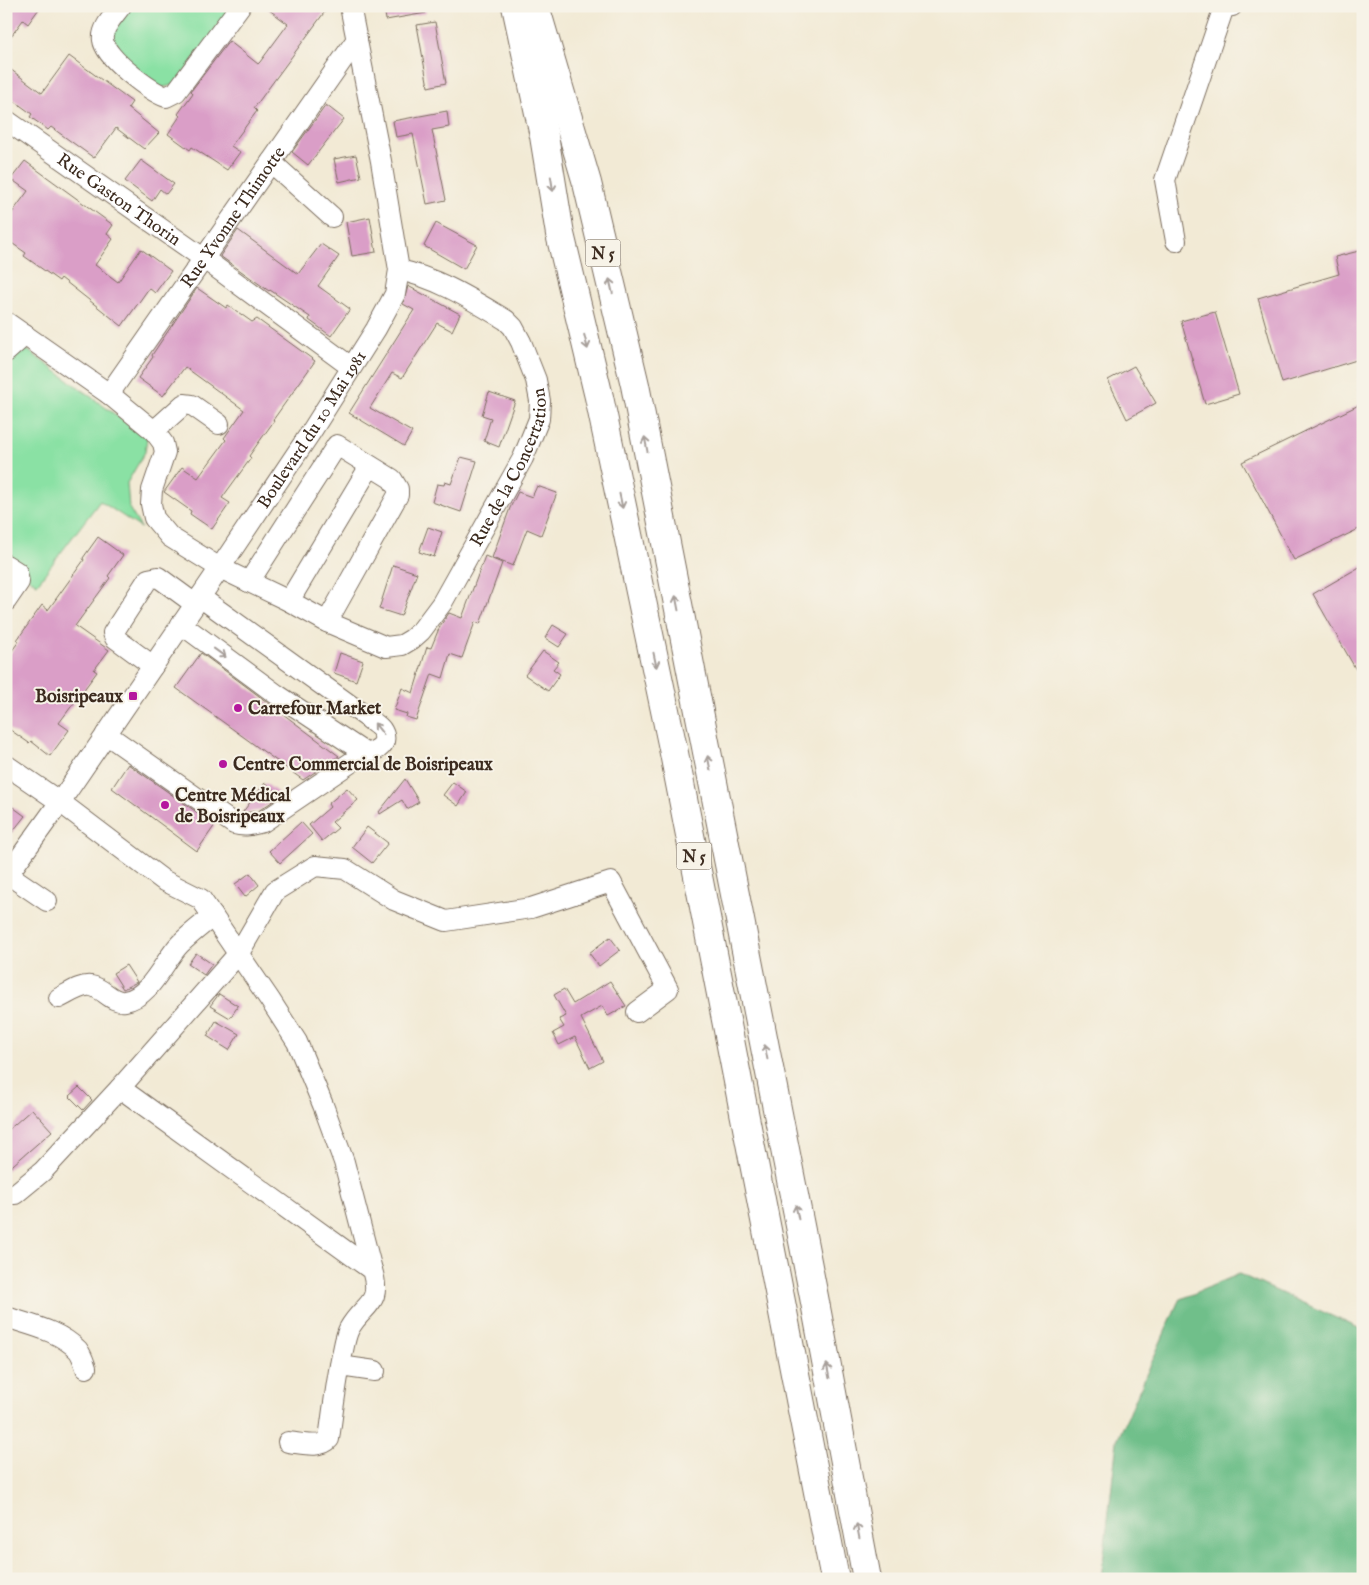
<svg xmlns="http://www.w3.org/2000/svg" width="1369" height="1585" font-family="'IM FELL English',serif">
	<rect width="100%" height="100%" fill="#f7f3e8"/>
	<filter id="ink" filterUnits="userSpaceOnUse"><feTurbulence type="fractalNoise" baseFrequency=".02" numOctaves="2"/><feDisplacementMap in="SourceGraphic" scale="10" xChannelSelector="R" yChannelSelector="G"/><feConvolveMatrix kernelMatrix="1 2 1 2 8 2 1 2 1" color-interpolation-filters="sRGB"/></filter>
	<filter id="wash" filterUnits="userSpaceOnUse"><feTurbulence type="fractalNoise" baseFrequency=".0096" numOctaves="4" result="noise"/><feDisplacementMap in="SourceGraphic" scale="20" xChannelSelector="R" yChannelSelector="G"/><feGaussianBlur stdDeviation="1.12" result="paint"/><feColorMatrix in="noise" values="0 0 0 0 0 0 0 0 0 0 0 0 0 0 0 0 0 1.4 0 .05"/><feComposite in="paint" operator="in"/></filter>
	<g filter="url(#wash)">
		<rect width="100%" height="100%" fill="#f2ead5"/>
		<g fill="#8ae1a4" stroke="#628661">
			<polygon points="126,6 233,6 176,84 161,88 114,53 108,32"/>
			<polygon points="26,349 147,438 145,452 127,483 129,508 141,528 100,501 37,584 6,562 6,354 9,351"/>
		</g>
		<polygon fill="#6fbf8a" stroke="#557454" points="1239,1274 1363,1330 1363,1579 1101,1579 1117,1441 1179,1300"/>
		<g id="blocks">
			<g fill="#da9ec7">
				<polygon points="6,6 41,6 28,24 23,20 6,43"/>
				<polygon points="264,6 329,6 254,108 257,111 231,146 240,152 227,170 192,147 190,150 168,134 180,116 178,114 193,93 191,91 229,41 258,64 260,62 288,24"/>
				<polygon points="384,6 425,6 426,13 386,20"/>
				<polygon points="435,22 446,83 428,87 417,25"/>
				<polygon points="69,56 132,102 128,108 159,133 144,149 116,128 94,158 51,127 48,130 43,126 30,117 32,114 6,95 6,66 42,93"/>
				<polygon points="326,105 344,119 308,165 292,152"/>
				<polygon points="447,111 449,127 432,130 446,200 427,204 413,134 396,137 393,121"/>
				<polygon points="356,155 361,177 339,182 334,159"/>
				<polygon points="141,160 174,184 166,194 160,189 152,201 125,181"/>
				<polygon points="25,161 113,225 107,234 113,239 95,265 118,282 141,249 171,271 155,293 149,288 122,326 61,278 59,281 24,256 26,253 6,239 6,221 28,191 11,179"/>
				<polygon points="370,217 376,252 352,256 346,222"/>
				<polygon points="436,223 477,245 464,269 424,246"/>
				<polygon points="238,230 298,274 321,244 339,256 318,286 350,309 331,336 309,320 310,317 270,290 269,291 220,256"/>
				<polygon points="1363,250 1363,358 1282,383 1258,298 1339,274 1335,257"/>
				<polygon points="408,286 460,314 452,331 437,323 402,378 392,373 370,408 412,432 404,446 349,413 414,310 403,304"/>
				<polygon points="197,288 226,308 228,305 252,322 257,319 315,361 273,420 274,421 249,456 251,458 222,498 230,503 212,529 190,514 191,511 164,492 182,467 198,478 226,440 224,438 244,410 185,367 163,396 138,378 153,357 152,355"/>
				<polygon points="1215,312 1239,394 1205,404 1181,321"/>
				<polygon points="1134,366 1156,403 1127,419 1108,380"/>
				<polygon points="489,392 515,401 499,447 484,441 491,418 482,415"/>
				<polygon points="1363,403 1363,527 1294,560 1242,462"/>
				<polygon points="461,457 477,461 461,512 432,502 437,484 444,485 445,482 451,484"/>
				<polygon points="537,486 557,493 541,535 527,529 513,566 492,558 510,508 518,492 532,497"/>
				<polygon points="428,527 442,532 434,557 419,552"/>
				<polygon points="98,537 123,555 108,576 110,578 75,626 109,650 94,670 97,672 59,723 69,730 50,756 31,741 29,743 6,727 6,659 19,641 17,640 42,605 48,610 84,560 83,558"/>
				<polygon points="485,556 502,563 480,624 475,622 462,658 450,654 443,678 432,674 416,720 406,717 407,714 394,710 402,688 413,693 427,647 431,648 440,626 449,613 462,618"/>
				<polygon points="393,565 417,573 401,616 379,609"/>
				<polygon points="1363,565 1363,682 1313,594"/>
				<polygon points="553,625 568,634 559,647 545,638"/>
				<polygon points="543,651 559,662 553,669 560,674 548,691 525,675"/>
				<polygon points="201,653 247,687 339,756 303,780 176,688"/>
				<polygon points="340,653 363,661 356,681 334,673"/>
				<polygon points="128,764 215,825 197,851 112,788"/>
				<polygon points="405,779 419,802 407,809 402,800 380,814 379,812"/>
				<polygon points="453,782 467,792 458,806 443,795"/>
				<polygon points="265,783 277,792 278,798 258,811 242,813"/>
				<polygon points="347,788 358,800 332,822 338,828 322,841 309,825 330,807 328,804"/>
				<polygon points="6,802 25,816 6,840"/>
				<polygon points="301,822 312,834 280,863 269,851"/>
				<polygon points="367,827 388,843 372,863 352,847"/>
				<polygon points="250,873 259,885 245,897 235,884"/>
				<polygon points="610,937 620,950 599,966 589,953"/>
				<polygon points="196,953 212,964 204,975 188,964"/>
				<polygon points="126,965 137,982 123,989 113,973"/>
				<polygon points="610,981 626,1006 608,1016 602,1006 581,1018 603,1061 590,1068 575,1037 559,1045 553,1033 564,1027 559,1019 566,1016 554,995 564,989 573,1004"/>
				<polygon points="219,994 238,1006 230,1018 210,1006"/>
				<polygon points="216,1021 239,1034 229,1050 207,1036"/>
				<polygon points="79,1087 92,1100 83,1110 69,1096"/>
				<polygon points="32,1109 52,1131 6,1171 6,1132"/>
			</g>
		</g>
	</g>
	<g filter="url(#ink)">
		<use href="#blocks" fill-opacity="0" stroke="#7b6d5e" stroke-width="1"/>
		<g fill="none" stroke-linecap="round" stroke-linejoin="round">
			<g stroke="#7b6d5e" stroke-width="22">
				<g id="minor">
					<path d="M121 6C114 16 101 28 103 40 105 58 150 91 166 97L176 92 240 6"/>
					<path id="s1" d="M6 120 203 258 351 367"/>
					<polyline points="271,162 332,217"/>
					<polyline points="1176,241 1165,180 1224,7 1232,6"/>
					<path id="s2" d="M6 322 109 394 154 431 163 443 165 452 152 490 151 504 154 518 170 537 220 568 289 601 327 622 386 647 402 645 412 639 421 631 442 603 523 458 539 419 540 401 536 380 521 342 513 327 506 320C472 300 438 278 399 270"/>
					<polyline points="6,352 25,335"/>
					<path id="s3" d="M109 394 357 39"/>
					<polyline points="154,431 184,404 192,405 219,424"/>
					<polyline points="6,565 17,572 19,582 6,601"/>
					<polyline points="249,582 337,445 392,479 398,489 398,495 327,622"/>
					<polyline points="289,601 370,466"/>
					<path d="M181 624 276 694 365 753C377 752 391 743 381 729 378 725 372 722 368 718L200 597"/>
					<polyline points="153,666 115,638 113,633 148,579 158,577 195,604"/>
					<path d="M106 734 234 824C245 827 252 825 263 822L365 753"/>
					<polyline points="6,765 60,802 163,880 201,899 270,1000 297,1042 323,1105 344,1162 372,1270"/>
					<polyline points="9,875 47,901"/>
					<path id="s4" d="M6 877 60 802 220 568 311 432 376 329 395 294 399 270 381 161 350 6"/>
					<path d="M59 998C68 994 81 984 91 986 104 988 111 1003 125 1001 151 997 164 960 180 944 190 934 202 925 213 916"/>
					<path d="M120 1088 372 1270C383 1306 363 1303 349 1329 345 1337 344 1347 342 1355 336 1383 333 1411 329 1439 321 1449 300 1443 288 1442"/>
					<polyline points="6,1194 15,1194 43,1171 120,1088 239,953 275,891 315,866 345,869 394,900 446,921 531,908 611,882 668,989 637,1012"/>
					<path d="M6 1317C30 1325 60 1331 78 1350 82 1355 84 1362 86 1368"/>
					<polyline points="340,1366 375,1371"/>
				</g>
			</g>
			<g stroke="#7b6d5e" stroke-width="30">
				<g id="highway">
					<polyline points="516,6 544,136 560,234 599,397 674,753 835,1579"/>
					<polyline points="535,6 587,183 635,385 814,1297 867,1579"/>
				</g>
			</g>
			<use href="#minor" stroke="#fff" stroke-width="20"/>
			<use href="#highway" stroke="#fff" stroke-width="28"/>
		</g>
		<defs><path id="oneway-shaft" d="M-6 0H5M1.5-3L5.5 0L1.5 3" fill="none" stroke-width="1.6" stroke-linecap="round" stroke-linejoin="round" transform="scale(1.25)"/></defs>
		<g stroke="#a79f9a">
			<use href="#oneway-shaft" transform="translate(552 184) rotate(81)"/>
			<use href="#oneway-shaft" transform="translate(611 286) rotate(-103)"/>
			<use href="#oneway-shaft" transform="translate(586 342) rotate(76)"/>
			<use href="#oneway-shaft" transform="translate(646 444) rotate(-101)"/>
			<use href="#oneway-shaft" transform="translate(621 501) rotate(78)"/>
			<use href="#oneway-shaft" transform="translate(677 603) rotate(-101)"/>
			<use href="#oneway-shaft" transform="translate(220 653) rotate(36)"/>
			<use href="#oneway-shaft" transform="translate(655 660) rotate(78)"/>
			<use href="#oneway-shaft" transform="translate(379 729) rotate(-128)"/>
			<use href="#oneway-shaft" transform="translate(709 763) rotate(-101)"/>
			<use href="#oneway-shaft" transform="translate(766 1052) rotate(-101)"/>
			<use href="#oneway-shaft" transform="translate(797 1212) rotate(-101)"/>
			<use href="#oneway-shaft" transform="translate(828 1371) rotate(-101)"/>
			<use href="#oneway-shaft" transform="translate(858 1531) rotate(-101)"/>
		</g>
	</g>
	<g fill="#b5179e" stroke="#f7f3e8" stroke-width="2">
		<rect x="128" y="691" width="10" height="10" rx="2.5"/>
		<circle cx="238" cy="708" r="5"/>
		<circle cx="223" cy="764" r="5"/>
		<circle cx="165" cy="805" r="5"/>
	</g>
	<g text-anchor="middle" stroke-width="4" stroke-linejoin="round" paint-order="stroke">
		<g fill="#f7f3e8" stroke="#73665b" stroke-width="1">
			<rect x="585.5" y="239.5" width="35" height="27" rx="4"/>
			<rect x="676.5" y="842.5" width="35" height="27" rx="4"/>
		</g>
		<g font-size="16" font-weight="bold" fill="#3b2a1e">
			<text x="603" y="259">N 5</text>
			<text x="694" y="862">N 5</text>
		</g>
		<g font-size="18" fill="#3b2a1e" stroke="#f7f3e8">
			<text dy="6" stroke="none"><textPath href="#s1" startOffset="138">Rue Gaston Thorin</textPath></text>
			<text dy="6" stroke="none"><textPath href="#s3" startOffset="216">Rue Yvonne Thimotte</textPath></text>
			<text dy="6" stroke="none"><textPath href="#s4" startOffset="542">Boulevard du 10 Mai 1981</textPath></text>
			<text dy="6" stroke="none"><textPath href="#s2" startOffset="772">Rue de la Concertation</textPath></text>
		</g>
		<g font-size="18" font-weight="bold" fill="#3b2a1e" stroke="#f7f3e8" text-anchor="start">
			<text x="123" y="702" text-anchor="end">Boisripeaux</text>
			<text x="248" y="714">Carrefour Market</text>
			<text x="233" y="770">Centre Commercial de Boisripeaux</text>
			<text x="175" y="801">Centre Médical<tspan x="175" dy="21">de Boisripeaux</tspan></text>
		</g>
	</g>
	<rect width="1369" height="1585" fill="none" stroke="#f7f3e8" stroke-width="25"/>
</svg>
